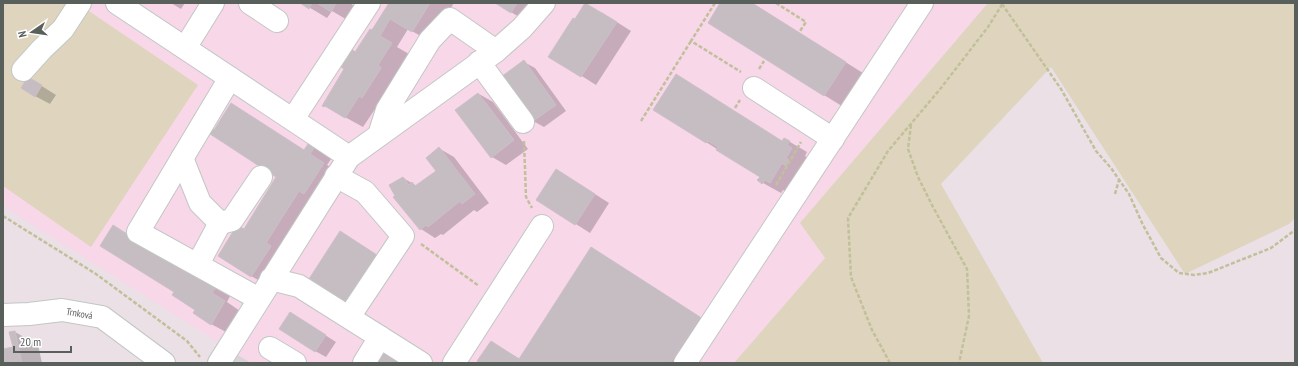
<svg xmlns="http://www.w3.org/2000/svg" width="1298" height="366" font-family="'PT Sans Narrow',sans-serif">
	<rect width="100%" height="100%" fill="#eae0e5"/>
	<polygon fill="#f8d7e9" points="3,3 988,3 800,223 825,258 734,363 251,363 3,206"/>
	<polygon fill="#d8d3d6" points="236,354 251,363 230,363"/>
	<g fill="#dfd5bf" fill-rule="evenodd">
		<path d="M3 3H77L198 85 91 247 3 186ZM28 77 42 85 35 97Z"/>
		<polygon points="988,3 1295,3 1295,218 1289,224 1185,274 1051,67 941,184 1043,363 734,363 825,258 800,223"/>
	</g>
	<g fill="#0003">
		<polygon points="171,3 185,3 181,9"/>
		<polygon points="302,3 350,3 357,8 349,21 332,11 327,18"/>
		<polygon points="390,3 454,3 430,41 408,29 397,47 409,54 380,107 377,106 363,127 323,105 356,53"/>
		<polygon points="496,3 542,3 529,23"/>
		<polygon points="722,3 752,3 866,75 845,108 824,95"/>
		<polygon points="601,12 631,31 596,85 550,56 575,20"/>
		<polygon points="524,62 535,68 566,111 544,127 533,121"/>
		<polygon points="29,78 56,95 50,104 35,96"/>
		<polygon points="479,94 493,102 528,149 506,165 492,157"/>
		<polygon points="654,109 783,142 785,139 807,152 805,156 810,159 788,193 783,190 781,193 763,183 761,177"/>
		<polygon points="214,131 304,150 310,143 333,156 327,165 341,174 269,286 251,276 278,177"/>
		<polygon points="440,149 454,157 489,203 477,212 474,210 443,235 441,234 435,238 421,229 403,178 417,186 436,172"/>
		<polygon points="557,170 609,203 590,233 538,200"/>
		<polygon points="592,248 717,328 694,363 482,363 491,342 520,359"/>
		<polygon points="187,273 203,279 230,296 227,302 240,311 226,332 211,324 197,310 175,292"/>
		<polygon points="300,319 336,342 326,357 315,351"/>
		<polygon points="15,332 38,345 42,363 3,363 3,350 14,348"/>
	</g>
	<g fill="#c5bdc2" stroke="#cdbfc8">
		<polygon points="300,3 312,3 309,9"/>
		<polygon points="317,3 336,3 331,12"/>
		<polygon points="389,3 430,3 412,32 390,19 380,36 392,43 378,65 381,68 362,98 359,96 345,118 325,106 324,107 322,106 344,69 341,67 342,64 352,49 355,52 370,29 372,30"/>
		<polygon points="495,3 517,3 511,13"/>
		<polygon points="585,3 617,22 581,77 548,57 573,18 575,19"/>
		<polygon points="720,3 752,3 846,62 824,96 708,23"/>
		<polygon points="524,60 556,105 533,121 501,77"/>
		<polygon points="676,74 782,141 784,138 790,141 787,145 792,148 786,158 789,160 786,166 782,163 770,183 765,180 762,184 757,180 760,177 716,150 718,147 708,141 706,143 653,110"/>
		<polygon points="28,77 42,85 35,97 21,88"/>
		<polygon points="478,93 514,140 491,158 455,110"/>
		<polygon points="231,103 304,150 310,141 316,145 310,154 324,163 304,194 299,191 266,243 271,246 251,277 218,256 237,225 244,229 276,177 207,132 209,127 214,130"/>
		<polygon points="439,147 475,194 462,204 460,201 428,227 426,225 420,230 393,197 395,196 389,185 403,177 409,185 412,182 415,186 436,171 426,158"/>
		<polygon points="556,169 595,194 575,225 536,200"/>
		<polygon points="113,225 186,272 188,269 216,287 212,293 225,301 211,325 193,313 195,310 172,295 174,292 100,246"/>
		<polygon points="340,231 377,255 346,303 309,279"/>
		<polygon points="591,247 700,317 670,363 480,363 477,361 491,341 519,359"/>
		<polygon points="290,312 326,335 315,352 279,329"/>
		<polygon points="15,331 22,363 3,363 3,349 13,347 9,332"/>
		<polygon points="380,350 403,363 372,363"/>
	</g>
	<g fill="none" stroke-linecap="round" stroke-linejoin="round">
		<g stroke="#c2c7c4" stroke-width="24">
			<g id="minor">
				<polyline points="117,3 349,157"/>
				<polyline points="250,3 277,21"/>
				<polyline points="185,48 213,3"/>
				<polyline points="479,62 523,122"/>
				<polyline points="23,70 42,49 63,29 80,3"/>
				<polyline points="230,78 138,232 259,299"/>
				<polyline points="754,88 833,139"/>
				<polyline points="293,119 369,3"/>
				<polyline points="379,135 387,110 430,40 450,19 496,51"/>
				<polyline points="182,158 200,203 220,223 198,264"/>
				<polyline points="336,176 365,192 403,236 349,317"/>
				<polyline points="220,223 232,220 261,177"/>
				<polyline points="271,279 299,286 421,363"/>
				<path id="s1" d="M3 315 29 314 62 310 102 317 164 363"/>
				<polyline points="270,348 295,363"/>
				<polyline points="219,363 349,157 496,51 522,28 544,3"/>
				<polyline points="364,363 380,337"/>
				<polyline points="454,363 542,226"/>
				<polyline points="685,363 922,3"/>
			</g>
		</g>
		<g stroke="#c1c09b" stroke-width="2.5" stroke-dasharray="4 2" stroke-linecap="butt">
			<polyline points="715,3 691,41 741,72"/>
			<polyline points="776,3 806,22 800,31"/>
			<polyline points="1002,4 1061,89 1096,151 1111,168 1129,194 1143,225 1161,258 1179,273 1194,275 1208,273 1271,248 1295,230"/>
			<polyline points="759,69 764,61"/>
			<polyline points="735,108 740,100"/>
			<polyline points="641,121 691,41"/>
			<polyline points="911,125 908,149 918,177 933,207 967,269 969,316 959,363"/>
			<polyline points="524,141 526,197 532,208"/>
			<polyline points="776,185 801,142"/>
			<polyline points="1115,194 1119,180"/>
			<polyline points="3,216 96,274 187,341 200,357"/>
			<polyline points="421,244 479,286"/>
			<polyline points="890,363 872,330 851,277 848,218 888,151 941,88 988,27 1003,3"/>
		</g>
		<use href="#minor" stroke="#fff" stroke-width="22"/>
	</g>
	<g text-anchor="middle" stroke-width="4" stroke-linejoin="round" paint-order="stroke">
		<g font-size="10" fill="#595f5a" stroke="#fff">
			<text dy="4" stroke="none"><textPath href="#s1" startOffset="77">Trnková</textPath></text>
		</g>
	</g>
	<rect width="1298" height="366" fill="none" stroke="#595f5a" stroke-width="8"/>
	<g transform="translate(32 32) rotate(257)" stroke="#ffffff" stroke-width="3" paint-order="stroke">
	<path d="M0-3L7 15L0 10L-7 15Z" fill="#595f5a"/>
	<text y="-6" font-size="11" font-weight="bold" text-anchor="middle" fill="#595f5a">N</text>
	</g>
	<path d="M14 346v6h57v-6" fill="none" stroke="#595f5a" stroke-width="2"/>
	<text x="20" y="346" font-size="12" fill="#595f5a" stroke="#ffffff" stroke-width="3" paint-order="stroke">20 m</text>
</svg>
